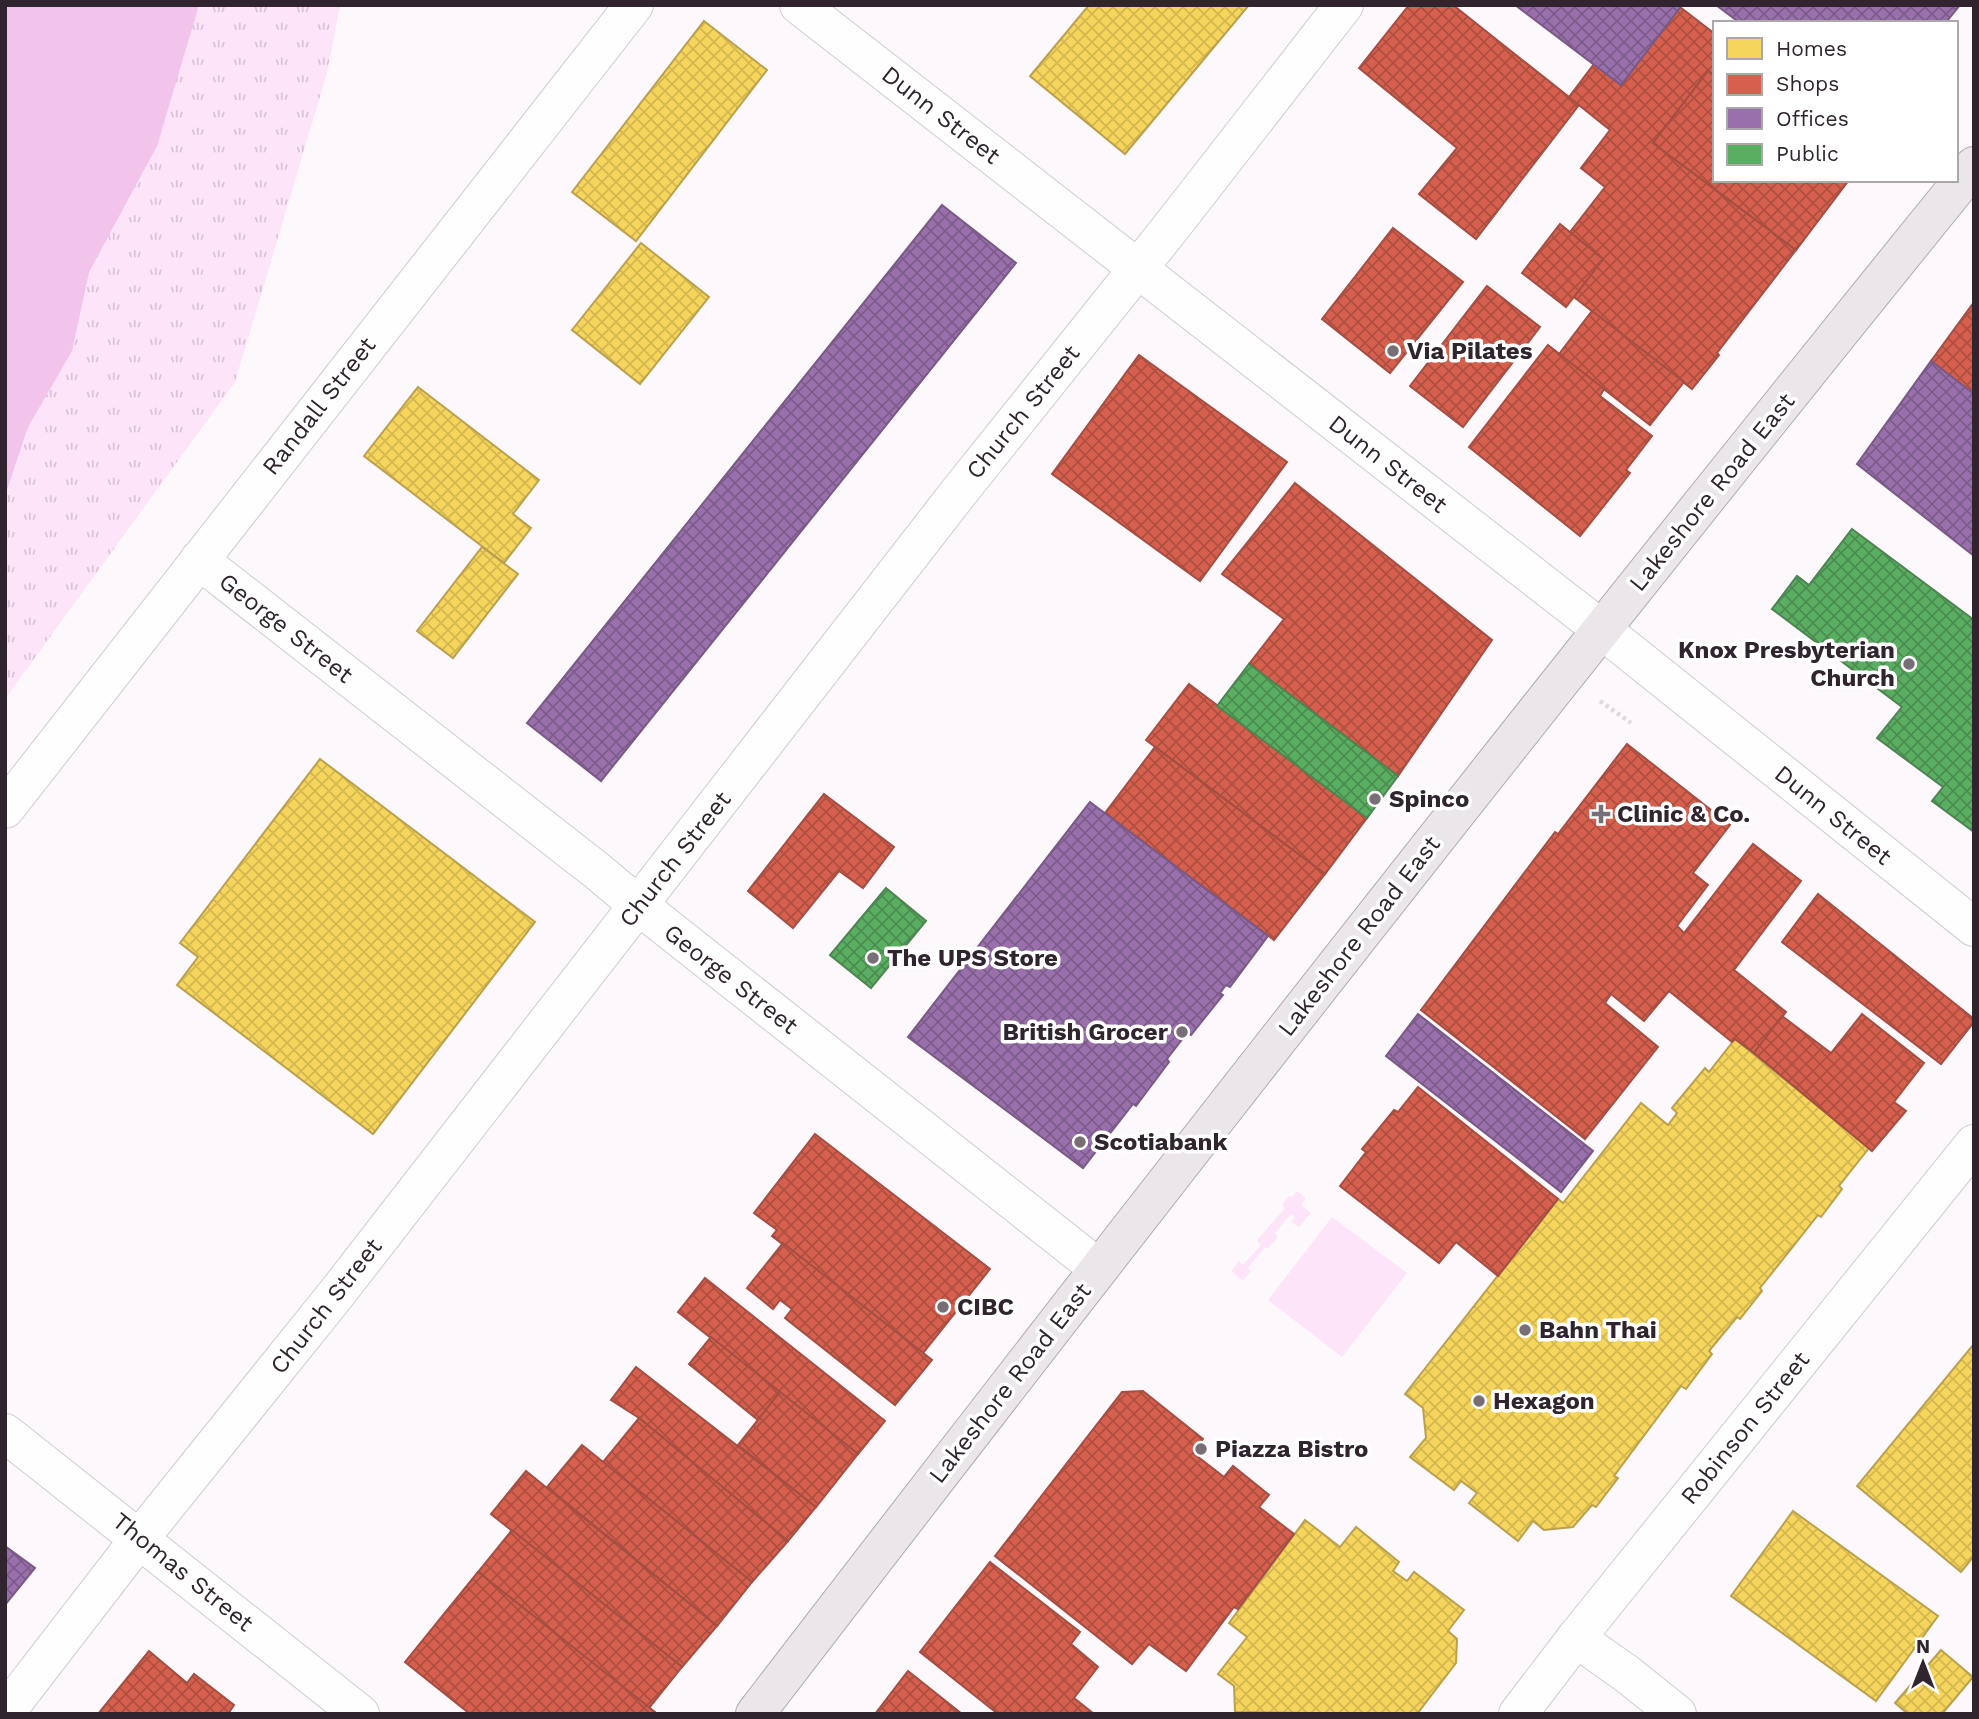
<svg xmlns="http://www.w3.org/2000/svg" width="1979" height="1719" font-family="'Work Sans',sans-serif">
	<defs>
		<pattern id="park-tufts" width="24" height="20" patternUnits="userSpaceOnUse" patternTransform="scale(1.75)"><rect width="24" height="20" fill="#fde4f9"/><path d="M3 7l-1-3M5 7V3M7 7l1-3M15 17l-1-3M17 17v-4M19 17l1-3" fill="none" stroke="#d9c3d6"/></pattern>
		<pattern id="homes-cross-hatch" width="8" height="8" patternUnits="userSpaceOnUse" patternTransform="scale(1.75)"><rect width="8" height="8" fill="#f6d55c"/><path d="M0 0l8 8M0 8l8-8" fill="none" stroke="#d3b750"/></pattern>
		<pattern id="shops-cross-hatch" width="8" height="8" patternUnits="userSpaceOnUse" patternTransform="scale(1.75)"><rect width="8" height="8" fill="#d6604d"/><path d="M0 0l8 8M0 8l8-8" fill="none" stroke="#ae4f40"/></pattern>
		<pattern id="offices-cross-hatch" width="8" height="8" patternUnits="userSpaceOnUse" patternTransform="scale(1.75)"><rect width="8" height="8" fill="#9970ab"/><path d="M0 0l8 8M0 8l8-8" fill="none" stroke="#7d5c8c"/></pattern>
		<pattern id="public-cross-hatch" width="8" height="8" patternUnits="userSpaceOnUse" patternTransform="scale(1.75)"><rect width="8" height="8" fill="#5aae61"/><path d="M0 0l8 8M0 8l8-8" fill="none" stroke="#4b8d50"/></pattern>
	</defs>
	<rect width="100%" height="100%" fill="#fdf8fc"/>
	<g fill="#fde4f9">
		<polygon points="1297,1191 1306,1198 1301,1205 1311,1213 1299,1227 1291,1222 1295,1217 1291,1214 1275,1233 1278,1237 1267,1249 1265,1247 1248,1268 1251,1271 1243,1281 1231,1271 1239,1261 1243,1265 1261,1245 1257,1240 1285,1208 1282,1205 1289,1196 1292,1197"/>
		<polygon points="1332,1217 1407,1273 1342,1357 1268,1300"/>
	</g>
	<polygon fill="url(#park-tufts)" points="5,5 340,5 327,73 235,382 5,699"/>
	<polygon fill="#f2c4eb" points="5,5 199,5 157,146 89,272 72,351 28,427 5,496"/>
	<g fill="url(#homes-cross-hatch)" stroke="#bba04e" stroke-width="2">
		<polygon points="1089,5 1249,5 1125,154 1030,76"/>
		<polygon points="704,21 767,70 636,241 572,192"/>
		<polygon points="641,243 709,297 640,384 572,330"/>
		<polygon points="418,387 539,480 513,514 531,528 504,563 364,456"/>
		<polygon points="482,547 518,574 453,658 417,631"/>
		<polygon points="320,759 535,922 373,1134 177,985 198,957 180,943"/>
		<polygon points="1735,1039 1869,1148 1839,1186 1842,1189 1821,1217 1818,1215 1760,1288 1762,1291 1740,1319 1737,1317 1709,1351 1712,1354 1686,1389 1681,1386 1614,1476 1618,1478 1596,1507 1592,1505 1573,1527 1544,1530 1533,1521 1518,1541 1469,1503 1477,1493 1461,1481 1454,1490 1410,1457 1426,1438 1423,1408 1405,1394 1558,1199 1563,1203 1641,1103 1668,1125 1677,1113 1672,1108 1705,1068 1709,1072"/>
		<polygon points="1973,1345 1974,1556 1961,1572 1857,1486"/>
		<polygon points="1793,1511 1938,1616 1876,1701 1731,1596"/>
		<polygon points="1305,1520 1340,1547 1356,1527 1399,1562 1393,1571 1407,1581 1414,1572 1464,1610 1448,1631 1457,1639 1456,1663 1417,1714 1235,1712 1234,1686 1218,1674 1247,1637 1229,1623"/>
		<polygon points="1941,1650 1973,1677 1942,1714 1908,1714 1895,1703"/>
	</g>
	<g fill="url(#shops-cross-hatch)" stroke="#a44e44" stroke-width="2">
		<polygon points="1409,5 1453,5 1579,105 1476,239 1419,194 1457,148 1359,68"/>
		<polygon points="1680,7 1715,34 1715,77 1708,71 1653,143 1796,250 1717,353 1719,355 1692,389 1574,297 1603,259 1570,232 1605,187 1581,168 1610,130 1569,97 1594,64 1621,85"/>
		<polygon points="1708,71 1715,77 1715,180 1849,180 1796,250 1653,143"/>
		<polygon points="1560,224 1603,259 1566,307 1522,273"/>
		<polygon points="1393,228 1463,282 1390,373 1322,319"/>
		<polygon points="1487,286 1540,327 1463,427 1410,386"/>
		<polygon points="1974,302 1974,394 1931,361"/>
		<polygon points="1592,311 1684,382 1650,425 1559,354"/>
		<polygon points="1548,345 1604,389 1600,396 1652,436 1626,470 1630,473 1580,536 1469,447"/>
		<polygon points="1139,355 1287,462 1200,581 1052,474"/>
		<polygon points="1295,483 1492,640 1398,776 1249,664 1284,619 1222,574"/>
		<polygon points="1189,684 1367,818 1325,874 1146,740"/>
		<polygon points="1627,744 1730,825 1693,873 1708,885 1677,926 1684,933 1753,844 1801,881 1734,970 1786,1012 1754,1053 1735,1039 1732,1042 1669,991 1644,1021 1611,994 1605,1003 1658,1047 1585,1139 1421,1010 1555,832 1558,834"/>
		<polygon points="1155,747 1325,874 1274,940 1105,813"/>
		<polygon points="824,794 894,847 863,888 839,871 793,928 748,891"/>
		<polygon points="1818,894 1974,1019 1974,1022 1941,1064 1782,942"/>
		<polygon points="1862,1014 1924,1063 1894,1102 1906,1111 1872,1151 1754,1053 1782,1016 1831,1053"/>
		<polygon points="1418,1087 1558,1199 1498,1276 1456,1242 1439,1263 1340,1186 1366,1152 1362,1149 1394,1110 1398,1112"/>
		<polygon points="815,1134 990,1269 923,1353 772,1236 777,1230 754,1213"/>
		<polygon points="783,1243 932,1360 895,1405 785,1318 792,1309 780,1300 773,1309 747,1288"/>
		<polygon points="705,1278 885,1421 858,1454 678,1312"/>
		<polygon points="711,1337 780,1392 758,1420 689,1364"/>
		<polygon points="636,1367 816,1507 788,1541 639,1418 611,1400"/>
		<polygon points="1143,1391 1203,1439 1193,1453 1224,1477 1233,1466 1269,1495 1259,1507 1294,1534 1238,1609 1234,1607 1186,1671 1149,1644 1132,1664 995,1556 1122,1392"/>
		<polygon points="780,1392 858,1454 816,1507 738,1445"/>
		<polygon points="639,1418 788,1541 752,1582 603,1462"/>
		<polygon points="582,1445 752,1582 717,1626 547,1487"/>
		<polygon points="526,1471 717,1626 682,1667 491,1514"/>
		<polygon points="512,1530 682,1667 649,1708 478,1572"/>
		<polygon points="990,1562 1080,1632 1071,1644 1098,1667 1074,1698 1094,1714 998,1714 920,1652"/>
		<polygon points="478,1572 655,1712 654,1714 470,1714 405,1662"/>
		<polygon points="149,1651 187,1683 194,1674 234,1705 228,1714 98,1714"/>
		<polygon points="908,1671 962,1714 875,1714"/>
	</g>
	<g fill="url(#offices-cross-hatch)" stroke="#7a5986" stroke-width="2">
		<polygon points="1515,5 1682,5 1621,85"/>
		<polygon points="1716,5 1960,5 1948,20 1952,23 1740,23"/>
		<polygon points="942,205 1016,263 601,781 527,723"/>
		<polygon points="1931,361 1974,394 1974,556 1857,464"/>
		<polygon points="1090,802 1268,936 1230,987 1226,985 1220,993 1223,995 1191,1035 1187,1033 1167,1059 1169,1062 1136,1106 1133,1104 1083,1168 908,1037"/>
		<polygon points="1418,1014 1593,1151 1561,1192 1386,1056"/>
		<polygon points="5,1546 35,1568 5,1605"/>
	</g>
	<g fill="url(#public-cross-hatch)" stroke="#4d8552" stroke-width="2">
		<polygon points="1852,529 1974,620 1974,832 1932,801 1943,787 1877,738 1902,707 1772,609 1797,576 1809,585"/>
		<polygon points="1249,664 1398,776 1367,818 1217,706"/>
		<polygon points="886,888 926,921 871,988 830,955"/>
	</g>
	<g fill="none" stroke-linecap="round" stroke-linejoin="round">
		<g stroke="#d2cad0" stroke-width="40">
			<g id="minor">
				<polyline points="799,5 1601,629 1974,927"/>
				<polyline points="199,560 596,870 638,905 1098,1268"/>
				<polyline points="5,809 634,5"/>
				<polyline points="5,1433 360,1714"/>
				<polyline points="1576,1638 1627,1674 1677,1714"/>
				<polyline points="5,1713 140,1538 337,1293 959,492 1172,226 1344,5"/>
				<polyline points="1518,1714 1576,1638 1974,1144"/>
			</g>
		</g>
		<g stroke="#b3a9b2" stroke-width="40">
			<path id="major" d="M755 1714C1155 1193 1560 676 1974 166"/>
		</g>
		<polyline stroke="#dddadc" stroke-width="4.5" stroke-dasharray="3.5 3.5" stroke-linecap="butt" points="1600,701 1631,723"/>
		<use href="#minor" stroke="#fffeff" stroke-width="38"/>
		<use href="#major" stroke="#ebe6ea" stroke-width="38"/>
	</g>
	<g fill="#786e76" stroke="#fff" stroke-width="2.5">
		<circle cx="1393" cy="351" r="7"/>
		<circle cx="1909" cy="664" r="7"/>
		<circle cx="1375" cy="799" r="7"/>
		<path d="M1597.5 803.5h7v7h7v7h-7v7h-7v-7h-7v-7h7z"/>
		<circle cx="873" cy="958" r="7"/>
		<circle cx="1182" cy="1032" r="7"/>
		<circle cx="1080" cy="1142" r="7"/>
		<circle cx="943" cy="1307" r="7"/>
		<circle cx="1525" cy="1330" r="7"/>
		<circle cx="1479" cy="1401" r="7"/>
		<circle cx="1201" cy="1449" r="7"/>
	</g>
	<g text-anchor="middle" stroke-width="7" stroke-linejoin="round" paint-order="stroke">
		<g font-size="24" fill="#30242e" stroke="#fff">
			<text transform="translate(941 115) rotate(38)" y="8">Dunn Street</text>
			<text transform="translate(319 406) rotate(-52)" y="8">Randall Street</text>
			<text transform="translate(1023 412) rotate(-51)" y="8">Church Street</text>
			<text transform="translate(1388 464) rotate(38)" y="8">Dunn Street</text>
			<text transform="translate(1712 492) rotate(-51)" y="8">Lakeshore Road East</text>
			<text transform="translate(286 628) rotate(38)" y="8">George Street</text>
			<text transform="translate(1833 815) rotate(39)" y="8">Dunn Street</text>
			<text transform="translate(675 859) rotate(-52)" y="8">Church Street</text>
			<text transform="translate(1359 936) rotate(-52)" y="8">Lakeshore Road East</text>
			<text transform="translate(731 979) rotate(38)" y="8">George Street</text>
			<text transform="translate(326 1306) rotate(-52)" y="8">Church Street</text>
			<text transform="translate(1010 1383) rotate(-52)" y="8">Lakeshore Road East</text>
			<text transform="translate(1745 1428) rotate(-51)" y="8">Robinson Street</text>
			<text transform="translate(183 1572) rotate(39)" y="8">Thomas Street</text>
		</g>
		<g font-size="24" font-weight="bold" fill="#30242e" stroke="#fff" text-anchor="start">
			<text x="1407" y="359">Via Pilates</text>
			<text x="1895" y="658" text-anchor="end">Knox Presbyterian<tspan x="1895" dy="28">Church</tspan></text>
			<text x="1389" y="807">Spinco</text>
			<text x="1617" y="822">Clinic &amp; Co.</text>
			<text x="887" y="966">The UPS Store</text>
			<text x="1168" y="1040" text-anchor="end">British Grocer</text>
			<text x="1094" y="1150">Scotiabank</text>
			<text x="957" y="1315">CIBC</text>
			<text x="1539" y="1338">Bahn Thai</text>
			<text x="1493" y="1409">Hexagon</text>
			<text x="1215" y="1457">Piazza Bistro</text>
		</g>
	</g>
	<rect width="1979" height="1719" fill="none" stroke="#30242e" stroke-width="14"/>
	<rect x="1713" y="21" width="245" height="161" fill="#ffffff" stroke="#aca7ab" stroke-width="2"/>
	<rect x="1727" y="38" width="35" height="21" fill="#f6d55c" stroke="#aca7ab" stroke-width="2"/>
	<text x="1776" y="56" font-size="21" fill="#30242e">Homes</text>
	<rect x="1727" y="74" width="35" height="21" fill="#d6604d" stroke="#aca7ab" stroke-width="2"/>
	<text x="1776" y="91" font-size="21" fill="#30242e">Shops</text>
	<rect x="1727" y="108" width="35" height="21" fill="#9970ab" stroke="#aca7ab" stroke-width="2"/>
	<text x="1776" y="126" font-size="21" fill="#30242e">Offices</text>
	<rect x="1727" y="144" width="35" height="21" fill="#5aae61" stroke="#aca7ab" stroke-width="2"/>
	<text x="1776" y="161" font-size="21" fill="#30242e">Public</text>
	<g transform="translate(1923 1663)" stroke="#ffffff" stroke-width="5" paint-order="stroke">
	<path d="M0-5L12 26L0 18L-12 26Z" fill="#30242e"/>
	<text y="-10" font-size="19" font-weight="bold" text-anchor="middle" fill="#30242e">N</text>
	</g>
</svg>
